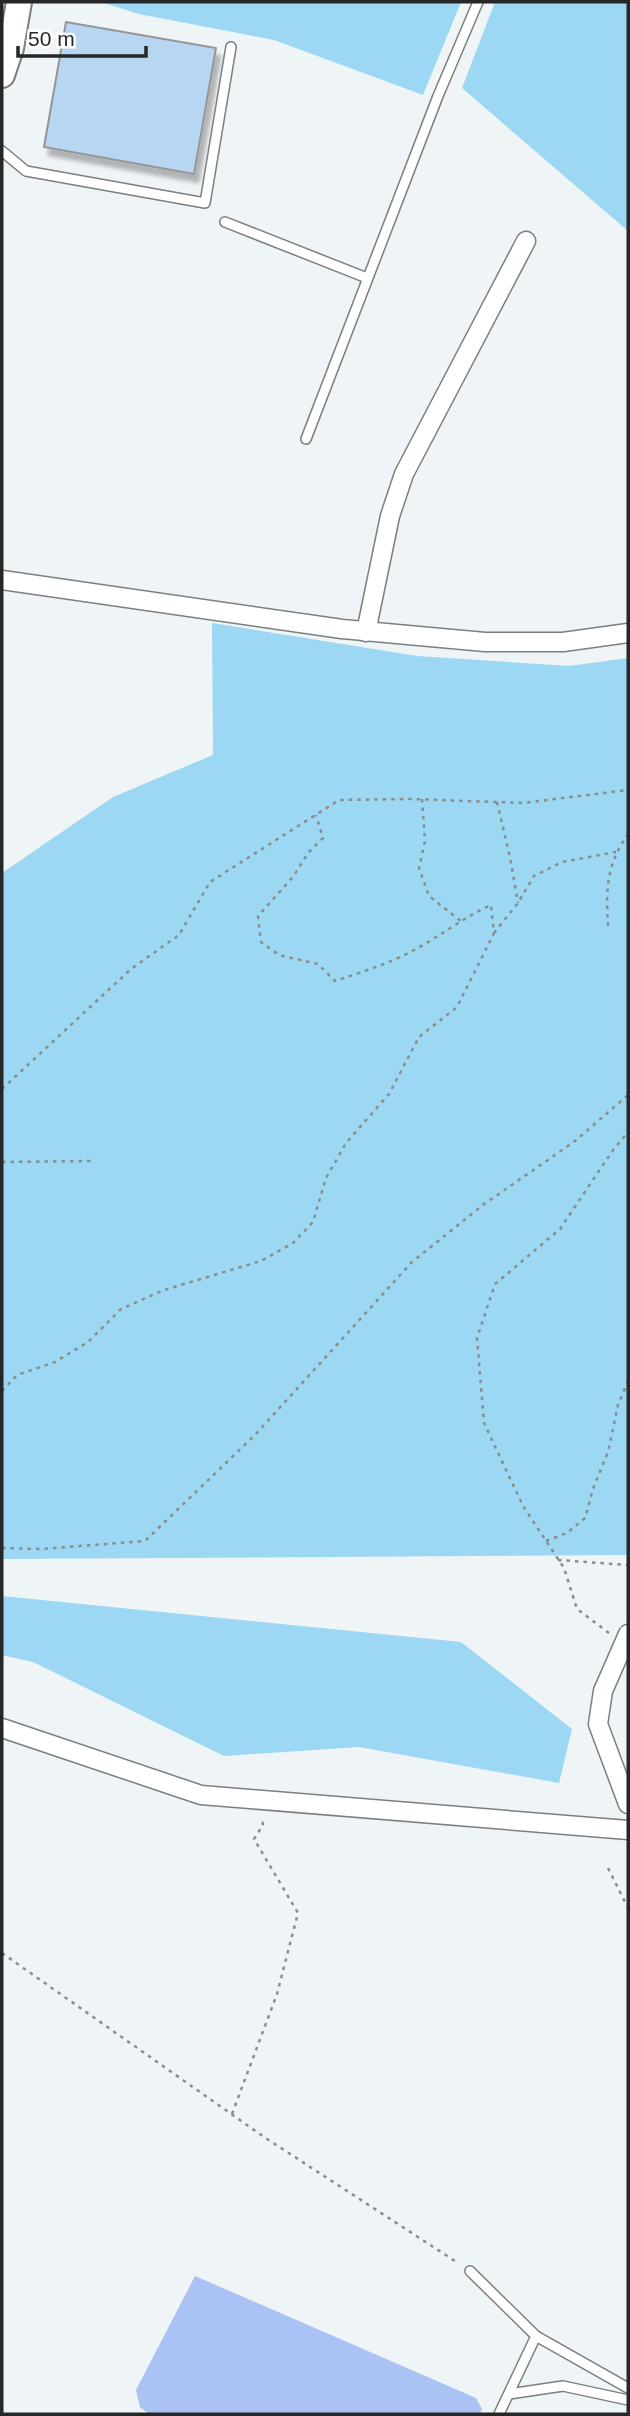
<svg xmlns="http://www.w3.org/2000/svg" width="630" height="2416" font-family="Arial,sans-serif">
	<defs>
		<filter id="shadow"><feDropShadow dx="4.5" dy="8" stdDeviation="2" flood-color="#0004"/></filter>
	</defs>
	<rect width="100%" height="100%" fill="#eff4f6"/>
	<g fill="#9cd8f3">
		<polygon points="101,2 461,2 423,95 274,40 139,14"/>
		<polygon points="495,2 628,2 628,231 462,88"/>
		<polygon points="212,623 417,656 569,666 628,658 628,1555 2,1559 2,873 113,797 213,755"/>
		<polygon points="2,1596 461,1642 572,1729 559,1783 359,1747 224,1756 33,1662 2,1655"/>
	</g>
	<polygon fill="#aac2f4" points="195,2276 476,2398 482,2409 480,2414 149,2414 140,2407 136,2390"/>
	<polygon fill="#b8d6f2" stroke="#939699" stroke-width="2" filter="url(#shadow)" points="66,22 216,48 194,174 44,147"/>
	<g fill="none" stroke-linecap="round" stroke-linejoin="round">
		<g stroke="#7a7f81" stroke-width="12">
			<g id="lane">
				<polyline points="2,151 26,171 205,203 231,47"/>
				<polyline points="225,222 367,278"/>
				<polyline points="306,439 438,96 478,2"/>
				<polyline points="470,2271 536,2336"/>
				<polyline points="509,2394 563,2386 628,2400"/>
				<polyline points="499,2414 536,2336 628,2388"/>
			</g>
		</g>
		<g stroke="#7a7f81" stroke-width="21">
			<g id="street">
				<polyline points="2,580 342,629 485,642 563,642 628,633"/>
				<polyline points="366,632 390,516 404,474 526,241"/>
				<polyline points="628,1634 603,1691 598,1724 628,1804"/>
				<polyline points="2,1728 201,1795 628,1830"/>
			</g>
		</g>
		<g stroke="#7a7f81" stroke-width="28">
			<polyline id="secondary" points="2,75 11,48 19,2"/>
		</g>
		<g stroke="#898d8e" stroke-width="2.5" stroke-dasharray="3.5 5" stroke-linecap="butt">
			<polyline points="422,799 425,841 419,868 429,896 461,921"/>
			<polyline points="497,802 510,857 518,903"/>
			<path d="M608 926C606 888 606 866 628 834"/>
			<polyline points="494,933 518,903 534,876 562,862 616,852"/>
			<polyline points="2,1089 131,969 179,935 210,882 339,800 412,799 523,803 628,790"/>
			<polyline points="2,1162 93,1161"/>
			<path d="M2 1391 17 1375 55 1362 88 1342 121 1309 164 1290 261 1261 293 1243 313 1222 326 1178 346 1143 389 1094 419 1037 457 1007 494 933 491 905C464 917 442 935 416 949 391 963 362 972 335 981L318 964 279 955 261 942 258 916 293 877 308 853 323 838 316 815"/>
			<polyline points="546,1541 567,1533 585,1518 593,1489 608,1452 618,1405 628,1381"/>
			<polyline points="2,1548 41,1549 145,1541 255,1435 412,1262 483,1205 575,1141 628,1095"/>
			<polyline points="558,1560 628,1565"/>
			<polyline points="609,1633 577,1609 564,1568 523,1506 484,1423 477,1338 495,1284 560,1229 613,1150 628,1132"/>
			<polyline points="608,1868 628,1908"/>
			<polyline points="2,1953 264,2137 458,2263"/>
			<polyline points="232,2114 277,1994 298,1913 254,1839 263,1825 262,1819"/>
		</g>
		<use href="#lane" stroke="#fff" stroke-width="9"/>
		<use href="#street" stroke="#fff" stroke-width="18"/>
		<use href="#secondary" stroke="#fff" stroke-width="24"/>
	</g>
	<rect width="630" height="2416" fill="none" stroke="#252728" stroke-width="7"/>
	<path d="M18 46v10h128v-10" fill="none" stroke="#252728" stroke-width="3.5"/>
	<text x="28" y="46" font-size="21" fill="#252728" stroke="#ffffff" stroke-width="5" paint-order="stroke">50 m</text>
</svg>
